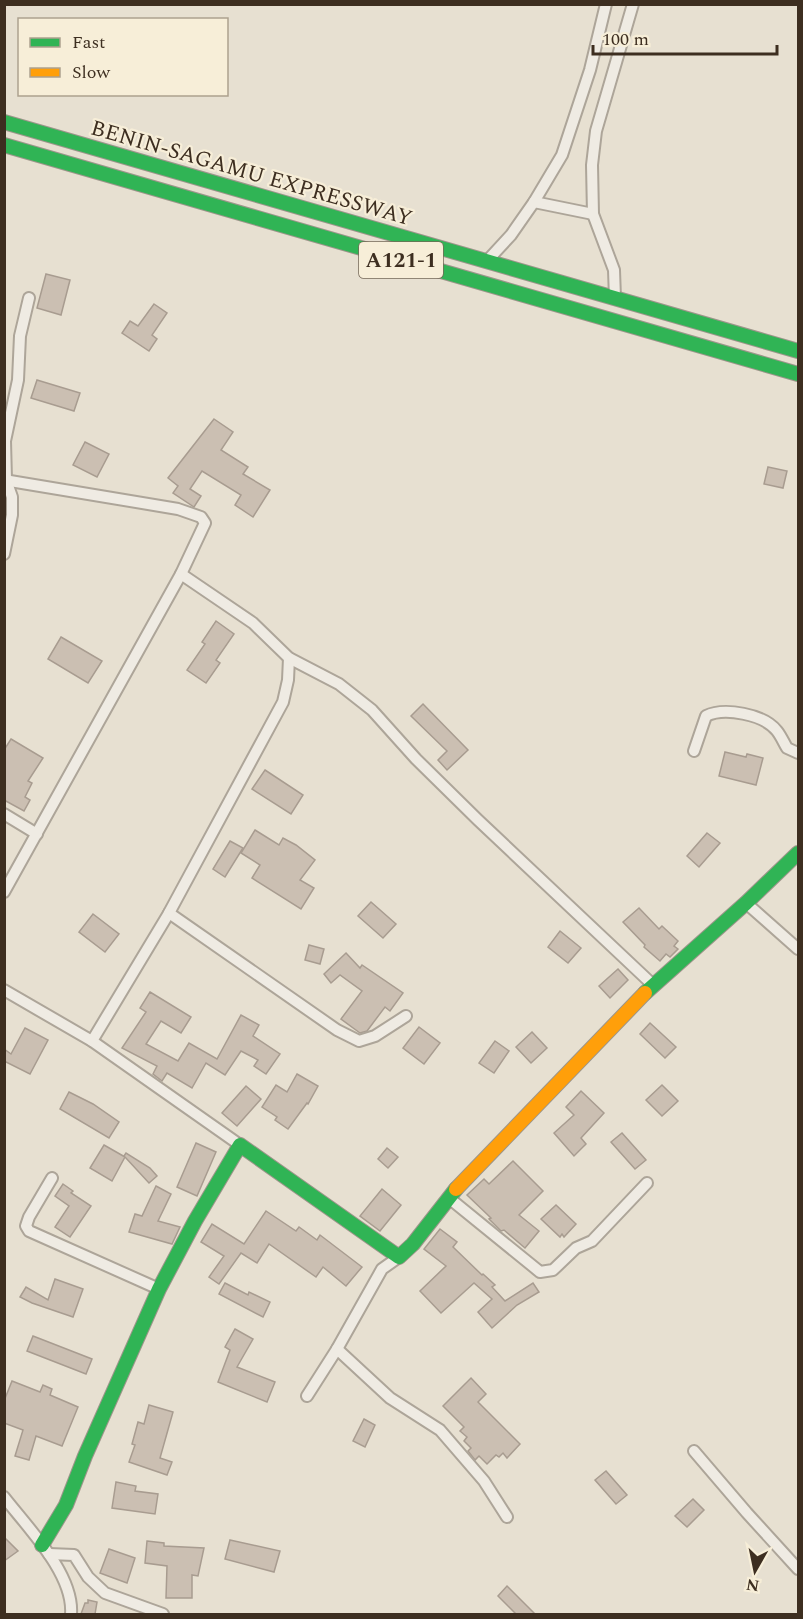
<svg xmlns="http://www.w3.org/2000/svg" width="803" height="1619" font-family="Spectral,serif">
	<rect width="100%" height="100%" fill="#e7e0d1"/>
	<g fill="#cbbfb2" stroke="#a89c90" stroke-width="1.5">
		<polygon points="46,274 70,280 61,315 37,308"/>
		<polygon points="154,304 167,313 152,335 157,339 149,351 122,333 130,321 138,326"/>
		<polygon points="37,380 80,393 74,411 31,398"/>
		<polygon points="214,419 233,432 221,450 248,467 243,474 270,490 253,517 235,505 241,495 202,471 190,489 201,496 194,507 173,493 178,486 168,478"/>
		<polygon points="85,442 109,454 97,477 73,465"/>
		<polygon points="768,467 787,471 783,488 764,484"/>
		<polygon points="216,621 234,634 216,660 220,663 206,683 187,670 205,644 202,642"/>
		<polygon points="61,637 102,661 88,683 48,659"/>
		<polygon points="423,704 468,750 447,770 438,760 447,751 411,716"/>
		<polygon points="11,739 43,758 28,781 32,783 25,797 30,800 24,811 4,800 4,750"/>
		<polygon points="725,752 746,757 747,754 763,758 756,785 719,776"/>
		<polygon points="265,770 303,795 291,814 252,789"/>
		<polygon points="255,830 279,845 283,838 296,845 315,860 300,880 314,888 301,909 252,878 260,865 241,853"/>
		<polygon points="707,833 720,843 699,867 687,856"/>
		<polygon points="230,841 243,848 225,877 213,869"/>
		<polygon points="371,902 396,924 383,938 358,916"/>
		<polygon points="639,908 659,929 662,926 678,941 674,946 678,949 670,957 666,954 660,961 644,947 645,945 623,922"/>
		<polygon points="93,914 119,934 105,952 79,932"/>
		<polygon points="560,931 581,948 568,963 548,947"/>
		<polygon points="309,945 324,949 320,964 305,960"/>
		<polygon points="346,953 360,968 362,965 403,993 390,1011 385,1007 367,1031 360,1033 341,1019 362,991 340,975 331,983 324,974"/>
		<polygon points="618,969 628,980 610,998 599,986"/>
		<polygon points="150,992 191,1017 181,1033 161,1021 146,1044 178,1061 189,1043 217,1059 241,1015 259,1025 253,1036 280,1054 266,1074 254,1066 258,1060 241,1051 225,1075 206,1063 192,1088 167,1073 162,1081 153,1074 157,1066 122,1048 146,1012 140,1008"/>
		<polygon points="650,1023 676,1047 665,1058 640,1034"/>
		<polygon points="419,1027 440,1043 424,1064 403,1048"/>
		<polygon points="25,1028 48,1040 30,1074 4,1061 4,1049 11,1054"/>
		<polygon points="532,1032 547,1048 531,1063 516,1047"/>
		<polygon points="495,1041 509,1051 494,1073 479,1063"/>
		<polygon points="297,1074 318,1086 308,1104 307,1103 288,1129 275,1120 277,1117 262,1107 276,1085 287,1092"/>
		<polygon points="662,1085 678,1101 662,1116 646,1100"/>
		<polygon points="246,1086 261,1099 237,1126 222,1113"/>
		<polygon points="581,1091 604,1113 581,1138 586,1144 574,1156 554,1133 574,1115 566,1107"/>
		<polygon points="69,1092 93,1104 119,1122 109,1138 60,1109"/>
		<polygon points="622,1133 646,1160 635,1169 611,1142"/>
		<polygon points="196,1143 216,1152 197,1196 177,1187"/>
		<polygon points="104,1145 125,1157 124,1156 126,1153 150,1168 157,1176 149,1183 125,1157 112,1181 90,1168"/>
		<polygon points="387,1148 398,1157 388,1168 378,1159"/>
		<polygon points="513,1161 543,1191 519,1215 539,1231 525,1248 504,1230 501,1231 489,1219 491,1218 467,1195 484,1179 489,1184"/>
		<polygon points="63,1184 73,1191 71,1193 91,1206 70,1237 55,1227 69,1206 55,1196"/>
		<polygon points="156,1186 171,1194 158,1221 180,1227 172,1244 129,1232 135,1214 142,1216"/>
		<polygon points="382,1189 401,1205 380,1231 360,1216"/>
		<polygon points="556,1205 576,1224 564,1237 562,1234 560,1237 541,1219"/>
		<polygon points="266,1211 296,1231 299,1227 317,1240 320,1235 362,1267 346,1286 323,1267 316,1277 269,1244 257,1263 241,1253 219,1284 209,1277 224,1256 201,1242 212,1224 244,1244"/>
		<polygon points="440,1229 457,1242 453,1247 482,1275 483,1274 495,1285 492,1287 505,1301 533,1283 539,1292 517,1305 492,1328 478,1312 492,1299 474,1283 441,1313 420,1291 446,1266 424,1249"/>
		<polygon points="55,1279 83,1289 73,1317 32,1303 20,1297 26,1287 48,1300"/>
		<polygon points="225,1283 248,1295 249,1292 270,1302 263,1317 219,1294"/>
		<polygon points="235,1329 253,1339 237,1367 275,1382 267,1402 218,1382 230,1350 225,1347"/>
		<polygon points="33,1336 92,1359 86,1374 27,1351"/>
		<polygon points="471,1378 486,1394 478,1402 520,1444 507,1458 503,1453 499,1457 496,1455 487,1464 479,1456 475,1460 468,1451 471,1448 464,1441 467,1437 460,1431 464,1427 443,1406"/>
		<polygon points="12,1381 40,1392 43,1385 52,1389 50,1395 78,1407 62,1446 36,1436 29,1460 15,1456 23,1430 4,1423 4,1401"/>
		<polygon points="149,1405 173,1412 160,1458 172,1462 167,1475 129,1462 135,1445 132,1444 138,1422 144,1424"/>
		<polygon points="364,1419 375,1425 365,1447 353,1441"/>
		<polygon points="606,1471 627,1495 616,1504 595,1480"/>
		<polygon points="116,1482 136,1486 135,1491 158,1494 155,1514 112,1508"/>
		<polygon points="693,1499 704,1510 687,1527 675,1516"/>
		<polygon points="4,1537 18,1551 4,1561"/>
		<polygon points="230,1540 280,1551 274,1572 225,1559"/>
		<polygon points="147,1541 164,1543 164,1546 204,1548 198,1576 192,1575 192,1598 166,1598 167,1566 145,1563"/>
		<polygon points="109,1549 135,1558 127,1583 100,1573"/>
		<polygon points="507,1586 535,1614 516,1614 498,1596"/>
		<polygon points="88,1600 97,1602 95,1614 81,1614 85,1603 88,1603"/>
	</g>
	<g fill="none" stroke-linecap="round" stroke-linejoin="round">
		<g stroke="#ada599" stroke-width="14">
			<g id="street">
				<polyline points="534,202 593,214"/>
				<polyline points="487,261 511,235 534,202 562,155 590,70 606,4"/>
				<polyline points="615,298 614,270 593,214 592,165 596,131 633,4"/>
				<polyline points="4,480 178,509 201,517 205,523 181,574 4,892"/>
				<polyline points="4,554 12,515 12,497 6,480 5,441 18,380 20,336 29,298"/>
				<polyline points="181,574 253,623 289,658 339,684 372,710 416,759 478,820 653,985"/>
				<path d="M694 751 706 716C724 707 764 714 777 731 781 736 784 743 787 748L798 753"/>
				<polyline points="4,814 37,834"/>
				<polyline points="746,903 798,949"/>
				<polyline points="169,913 337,1030 359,1041 375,1036 406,1016"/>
				<polyline points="4,990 92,1041 240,1145"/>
				<polyline points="92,1041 169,913 283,702 288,680 289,658"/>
				<polyline points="52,1178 29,1217 26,1226 29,1231 159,1289"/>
				<polyline points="449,1198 540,1272 553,1270 576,1248 592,1241 647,1183"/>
				<polyline points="337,1349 390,1398 440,1430 484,1481 507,1517"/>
				<polyline points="307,1396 337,1349 382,1269 399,1257"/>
				<polyline points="694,1451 747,1513 798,1569"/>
				<path d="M4 1497C28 1528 74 1574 71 1614"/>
				<polyline points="49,1554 74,1555 88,1577 105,1593 163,1614"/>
			</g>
		</g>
		<g stroke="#9c958a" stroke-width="16">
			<g id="fast">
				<polyline points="4,122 798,351"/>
				<polyline points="4,145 798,374"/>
				<polyline points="645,993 746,903 798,853"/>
				<polyline points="42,1545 66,1505 85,1456 159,1289 195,1221 240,1145 399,1257 413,1244 456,1189"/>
			</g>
		</g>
		<g stroke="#9c958a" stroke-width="16">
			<polyline id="slow" points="456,1189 645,993"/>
		</g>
		<use href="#street" stroke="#efebe3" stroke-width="10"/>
		<use href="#fast" stroke="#30b455" stroke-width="14"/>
		<use href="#slow" stroke="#ff9f0a" stroke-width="14"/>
	</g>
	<g text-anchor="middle" stroke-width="4.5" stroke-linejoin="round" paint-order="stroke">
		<rect fill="#f7eed8" stroke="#756857" stroke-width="1.5" x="359" y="242" width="84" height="36" rx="4.5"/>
		<g font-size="21" font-weight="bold" fill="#3d2e20">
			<text x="401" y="267">A121-1</text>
		</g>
		<g font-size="22" fill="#3d2e20" stroke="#f7eed8">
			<text transform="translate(252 172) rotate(16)" y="8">BENIN-SAGAMU EXPRESSWAY</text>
		</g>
	</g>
	<rect width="803" height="1619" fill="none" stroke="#3d2e20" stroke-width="12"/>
	<rect x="18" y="18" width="210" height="78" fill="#f7eed8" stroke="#ada18e" stroke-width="1.5"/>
	<rect x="30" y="38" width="30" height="9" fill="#30b455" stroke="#ada18e" stroke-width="1.5"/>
	<text x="72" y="48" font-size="18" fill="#3d2e20">Fast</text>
	<rect x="30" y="68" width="30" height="9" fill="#ff9f0a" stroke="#ada18e" stroke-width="1.5"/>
	<text x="72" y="78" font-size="18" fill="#3d2e20">Slow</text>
	<g transform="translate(755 1571) rotate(189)" stroke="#f7eed8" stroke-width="4.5" paint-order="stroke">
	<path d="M0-4.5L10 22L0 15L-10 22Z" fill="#3d2e20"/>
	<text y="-9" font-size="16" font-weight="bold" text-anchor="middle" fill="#3d2e20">N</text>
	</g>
	<path d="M593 45v9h184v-9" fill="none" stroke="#3d2e20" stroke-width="3"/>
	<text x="602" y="45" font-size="18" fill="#3d2e20" stroke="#f7eed8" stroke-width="4.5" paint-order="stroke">100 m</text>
</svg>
